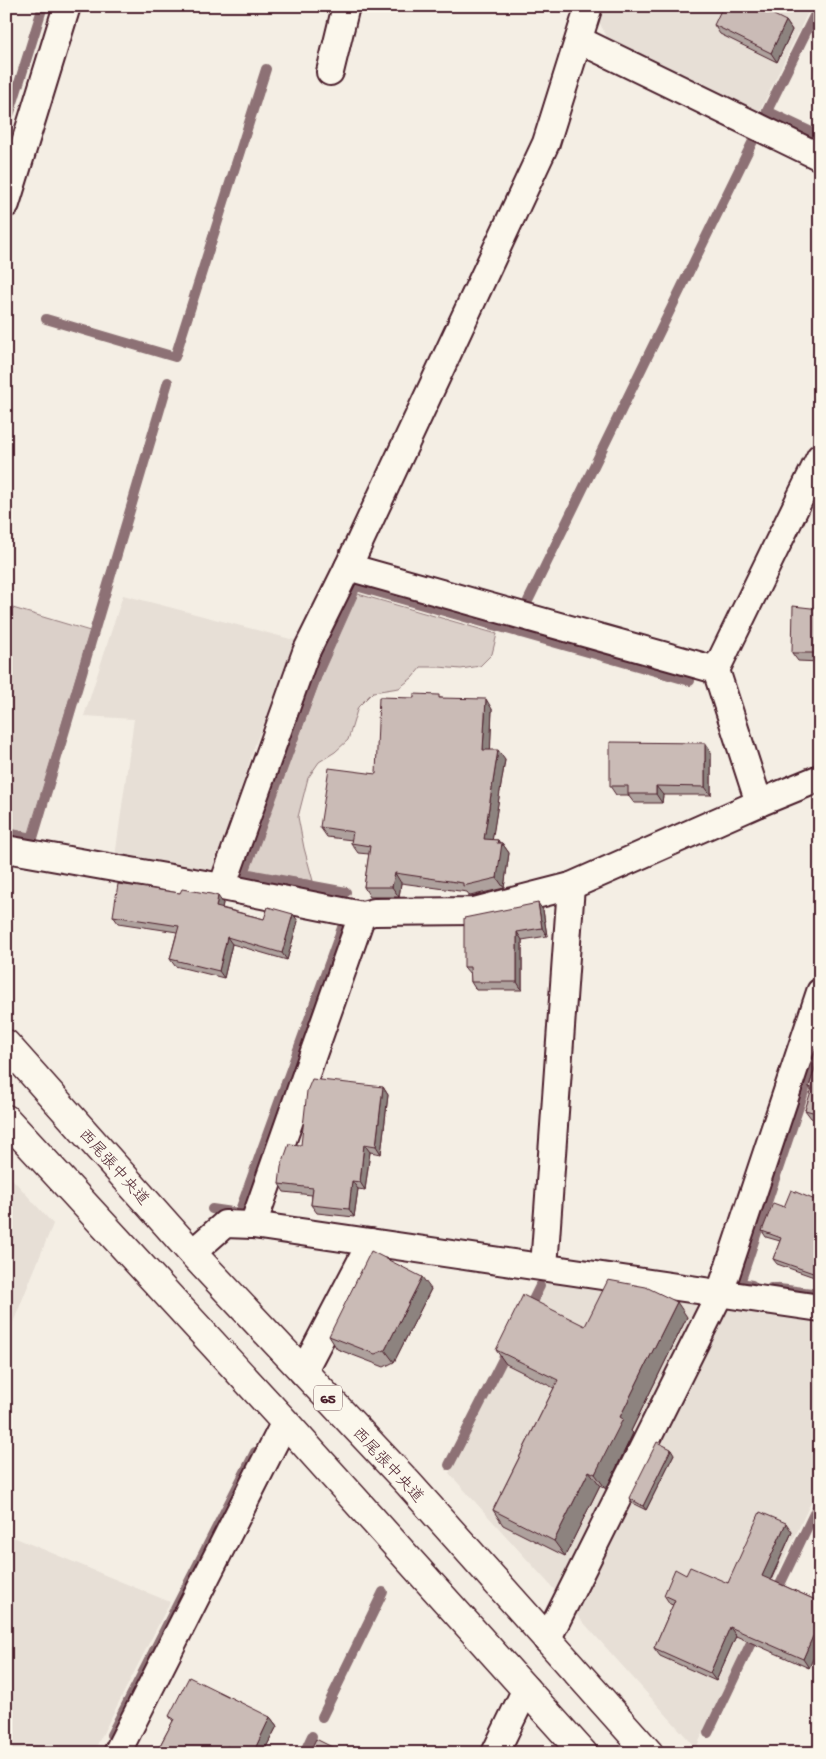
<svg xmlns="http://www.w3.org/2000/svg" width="826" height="1759" font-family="'Gochi Hand','Klee One',sans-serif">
	<rect width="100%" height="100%" fill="#f4eee4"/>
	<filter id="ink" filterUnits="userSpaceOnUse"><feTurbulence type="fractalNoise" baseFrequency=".02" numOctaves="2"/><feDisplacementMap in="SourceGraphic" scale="10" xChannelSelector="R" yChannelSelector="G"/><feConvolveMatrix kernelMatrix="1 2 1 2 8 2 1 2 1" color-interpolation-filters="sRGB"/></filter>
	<g filter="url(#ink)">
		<g fill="#e7dfd6">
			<polygon points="604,6 811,6 759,113 607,37 598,20"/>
			<polygon points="123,595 298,641 255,745 214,874 115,857 134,719 84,716"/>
			<polygon points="6,1172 53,1224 6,1340"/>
			<polygon points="546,1281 693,1300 697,1311 561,1597 449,1473"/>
			<polygon points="727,1307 820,1321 820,1483 696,1748 575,1613"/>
			<polygon points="6,1534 170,1602 93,1753 6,1753"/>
		</g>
		<g fill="#dbd0c9" stroke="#92787a">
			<polygon points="358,594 497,634 492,654 480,666 461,669 439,667 421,667 412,678 399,688 373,692 358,707 348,740 335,752 319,762 308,778 298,817 304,848 313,881 248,871 323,672"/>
			<polygon points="6,606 90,631 29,833 6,830"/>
		</g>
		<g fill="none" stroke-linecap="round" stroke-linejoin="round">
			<g stroke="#8d7174" stroke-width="10">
				<polyline points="819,6 767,111 820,136"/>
				<polyline points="6,125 43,6"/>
				<polyline points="46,319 175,357 266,69"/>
				<polyline points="528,601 753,141"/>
				<polyline points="6,833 33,838 168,382"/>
				<polyline points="346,892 244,873 319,669 356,586 690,681"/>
				<polyline points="212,1209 239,1213 343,925"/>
				<polyline points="752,1285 740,1283 820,1044"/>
				<polyline points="771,1288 820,1294"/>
				<polyline points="527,1312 540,1286"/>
				<polyline points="449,1465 508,1349"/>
				<polyline points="775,1595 820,1501"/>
				<polyline points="322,1717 383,1592"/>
				<polyline points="708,1733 757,1630"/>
				<polyline points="111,1735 255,1452"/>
				<polyline points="304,1753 312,1736"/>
			</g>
			<g stroke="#4a1f2b" stroke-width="30">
				<g id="minor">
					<polyline points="579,40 820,157"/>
					<polyline points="330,72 346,6"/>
					<polyline points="6,204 67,6"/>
					<polyline points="348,567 716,670"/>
					<polyline points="759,803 716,670 820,457"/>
					<polyline points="6,849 222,887 362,915 374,912 474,911 571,886 759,803 820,778"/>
					<polyline points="222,887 306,652 348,567 546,143 589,6"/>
					<polyline points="253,1225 362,915"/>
					<polyline points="192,1253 225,1224 253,1225 820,1308"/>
					<polyline points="544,1267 571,886"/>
					<polyline points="303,1372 371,1242"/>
					<polyline points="547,1640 720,1293 820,992"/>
					<polyline points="117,1753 285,1422"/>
					<polyline points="495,1753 526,1689"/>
				</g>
			</g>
			<g stroke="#4a1f2b" stroke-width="31">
				<g id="primary">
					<polyline points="6,1044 192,1253 408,1483 649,1753"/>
					<polyline points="6,1119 285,1422 583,1753"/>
				</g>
			</g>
			<use href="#minor" stroke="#fbf7ec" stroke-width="26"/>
			<use href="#primary" stroke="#fbf7ec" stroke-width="28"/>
		</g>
		<g fill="#aea19d" stroke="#4a1f2b">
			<polygon points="786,21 792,30 777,62 720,34 714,25"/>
			<polygon points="820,609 820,662 798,661 792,653"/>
			<polygon points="414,698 441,698 492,709 490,750 505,760 492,840 498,840 499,843 502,843 509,853 504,888 470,896 467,892 401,883 399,897 370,897 364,887 369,854 358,853 351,843 352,840 327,837 320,827 376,774"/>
			<polygon points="711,752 711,795 663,795 662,803 634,803 628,795 616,795 610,786"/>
			<polygon points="223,903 222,908 264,919 298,921 287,960 232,944 224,978 175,966 170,959 177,932 118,923 113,916"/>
			<polygon points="543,910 547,936 522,940 522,990 476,990 471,982 471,975 464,967"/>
			<polygon points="820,1053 820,1121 811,1118 805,1110 812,1091 809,1087"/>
			<polygon points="383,1087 388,1095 381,1154 370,1152 365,1190 358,1189 354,1217 317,1213 311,1205 312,1195 284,1192 279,1184 301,1145"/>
			<polygon points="820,1202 820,1275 818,1274 817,1278 777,1264 773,1259 780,1241 766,1237 762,1231 784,1207"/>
			<polygon points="431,1289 394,1362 384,1367 337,1349 329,1336"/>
			<polygon points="687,1317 631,1431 633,1433 606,1489 600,1485 565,1556 503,1525 493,1510 554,1388 506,1364 496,1350"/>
			<polygon points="674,1454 646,1510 632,1503 629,1498"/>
			<polygon points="792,1532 771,1580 820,1602 820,1645 819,1645 809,1668 736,1636 716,1681 660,1656 654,1648 673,1605 670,1604 664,1595 686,1575 728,1583"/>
			<polygon points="169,1716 270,1717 277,1726 263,1753 156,1753 173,1721"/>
		</g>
		<g fill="#8d837f" stroke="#4a1f2b">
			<polygon points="786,21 792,30 777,62 771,53"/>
			<polygon points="486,699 492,709 490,760 483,750"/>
			<polygon points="705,743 711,752 711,795 705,787"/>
			<polygon points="498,750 505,760 491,848 484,839"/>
			<polygon points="656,786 663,795 662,803 656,794"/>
			<polygon points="498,840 502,846 502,843 509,853 504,888 497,878"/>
			<polygon points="395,873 401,883 399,897 392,887"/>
			<polygon points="218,896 223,903 221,914 216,907"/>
			<polygon points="538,903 543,910 547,936 542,928"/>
			<polygon points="293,914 298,921 287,960 282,953"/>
			<polygon points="517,932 522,940 522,990 517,982"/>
			<polygon points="227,937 232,944 224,978 219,971"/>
			<polygon points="383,1087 388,1095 381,1154 376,1146"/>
			<polygon points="364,1144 370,1152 365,1190 360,1182"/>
			<polygon points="352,1181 358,1189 354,1217 349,1209"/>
			<polygon points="815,1269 818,1274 817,1278 813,1273"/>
			<polygon points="422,1277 431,1289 394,1362 385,1350"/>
			<polygon points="6,1301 10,1306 6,1316"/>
			<polygon points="677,1302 687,1317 631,1431 633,1433 606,1489 595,1474 620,1417"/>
			<polygon points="671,1449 674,1454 646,1510 643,1506"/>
			<polygon points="589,1471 600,1485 565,1556 554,1541"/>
			<polygon points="786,1523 792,1532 768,1585 762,1576"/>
			<polygon points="730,1627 736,1636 716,1681 710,1673"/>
			<polygon points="820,1632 820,1642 817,1638"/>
			<polygon points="813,1636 819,1645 809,1668 803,1659"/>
			<polygon points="270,1717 277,1726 263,1753 253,1753"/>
			<polygon points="227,1746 232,1753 224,1753"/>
		</g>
		<g fill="#cabbb6" stroke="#4a1f2b">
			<polygon points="723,6 756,6 786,21 771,53 714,25"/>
			<polygon points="793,606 820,609 820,653 792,653"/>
			<polygon points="414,694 439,695 439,698 486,699 483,750 498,750 484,839 498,840 497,843 502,843 497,878 463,886 463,883 395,873 392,887 364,887 370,846 351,843 353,832 320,827 329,768 376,774 379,697 414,698"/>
			<polygon points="610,742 705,743 705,787 656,786 656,794 628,794 628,786 610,786"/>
			<polygon points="118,884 180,893 182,889 211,894 218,896 216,907 264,919 268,907 293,914 282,953 227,937 219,971 170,959 179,926 113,916"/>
			<polygon points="538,903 542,928 517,932 517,982 471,982 470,967 464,967 464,918"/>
			<polygon points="820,1053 820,1114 805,1110 812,1088 809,1087"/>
			<polygon points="312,1079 383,1087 376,1146 364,1144 360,1182 352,1181 349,1209 311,1205 313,1188 279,1184 281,1167 289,1144 301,1145 307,1091"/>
			<polygon points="791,1190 820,1202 820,1270 815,1269 813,1273 773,1259 781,1238 762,1231 773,1203 784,1207"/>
			<polygon points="371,1251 422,1277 385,1350 375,1354 329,1336"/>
			<polygon points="608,1280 646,1287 677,1302 620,1417 623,1419 595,1474 589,1471 554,1541 493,1510 558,1380 496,1350 523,1295 585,1326"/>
			<polygon points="657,1442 671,1449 643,1506 629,1498"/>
			<polygon points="760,1512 786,1523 762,1576 820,1602 820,1632 817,1638 813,1636 803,1659 730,1627 710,1673 654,1648 675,1600 664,1595 675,1569 686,1575 690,1567 728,1583"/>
			<polygon points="189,1677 270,1717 253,1753 241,1753 227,1746 224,1753 156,1753 174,1719 169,1716"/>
			<polygon points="316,1739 344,1753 309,1753"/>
		</g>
	</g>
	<g text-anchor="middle" stroke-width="4" stroke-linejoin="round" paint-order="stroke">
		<rect fill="#fbf7ec" stroke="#7f6065" stroke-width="1" x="314" y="1385.5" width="28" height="25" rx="4"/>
		<g font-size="15" font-weight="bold" fill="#4a1f2b">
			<text x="328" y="1403">65</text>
		</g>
		<g font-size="16" fill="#4a1f2b" stroke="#fbf7ec">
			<text transform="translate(115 1166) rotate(48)" y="6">西尾張中央道</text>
			<text transform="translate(389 1464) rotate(47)" y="6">西尾張中央道</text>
		</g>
	</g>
	<rect width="826" height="1759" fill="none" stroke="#fbf7ec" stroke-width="25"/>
	<rect x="12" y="12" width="801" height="1734" fill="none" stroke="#4a1f2b" stroke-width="2" filter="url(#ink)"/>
</svg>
